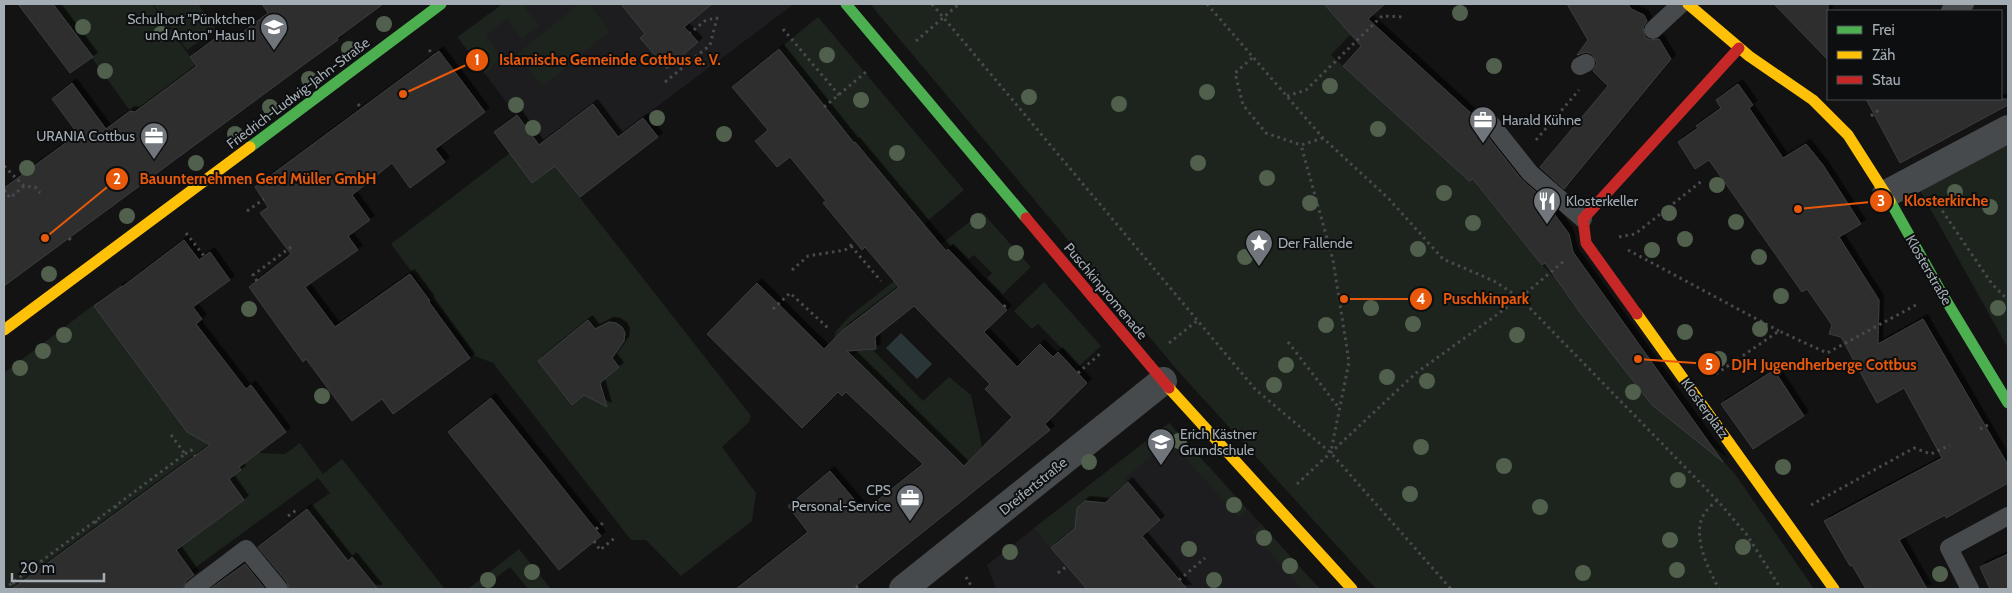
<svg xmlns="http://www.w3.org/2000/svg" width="2012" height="593" font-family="Cabin,sans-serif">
	<defs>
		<filter id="shadow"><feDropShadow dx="4.5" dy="-4.5" stdDeviation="0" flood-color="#0009"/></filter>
	</defs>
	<rect width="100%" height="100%" fill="#131313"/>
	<g fill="#1d1d1f">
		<polygon points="502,4 794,4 563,177 457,37"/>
		<polygon points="1169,423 1320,589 996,589 987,565"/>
	</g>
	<g fill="#1d231d">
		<polygon points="53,4 152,4 197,66 135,112 134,110 131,112"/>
		<polygon points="153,4 198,4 216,29 187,50"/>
		<polygon points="503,4 530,4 525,8 539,26 522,39 507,19 486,35 501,57 486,75 458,37"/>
		<polygon points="579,4 589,4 610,31 543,86 517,54"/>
		<polygon points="870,4 1324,4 1351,34 1331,55 1469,181 1473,179 1542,265 1556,279 1581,314 1652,405 1715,452 1735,474 1814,589 1376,589 1178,371"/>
		<polygon points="818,17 964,190 924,224 855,142 854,143 779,49"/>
		<polygon points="2008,137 2008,348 1917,185"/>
		<polygon points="510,153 555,166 751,416 749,422 722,447 756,493 752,521 681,576 646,540 631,540 493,363 475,356 391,244"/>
		<polygon points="982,212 1031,267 1003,294 987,278 992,273 974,255 969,259 954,244 850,323 834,339 836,331 851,315"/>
		<polygon points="1044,282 1101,346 1079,366 1038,324 1032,329 1014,311"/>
		<polygon points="121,284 216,410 258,453 285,454 300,443 323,474 342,459 445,589 378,589 353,557 348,561 307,509 330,493 318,478 166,589 4,589 4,373"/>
		<polygon points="862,346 872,349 923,401 949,377 971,395 982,447 964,466 852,357"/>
		<polygon points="1169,423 1247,509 1239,517 1170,441 1125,478 1128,482 1100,506 1096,502 1085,501 1077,508 1076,519 1080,524 1051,548 1034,528"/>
		<polygon points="1261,524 1320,589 1302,589 1252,532"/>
		<polygon points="519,549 551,589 528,589 510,567 481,589 468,589"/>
	</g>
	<polygon fill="#2a3538" points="901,333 932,364 917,379 886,348"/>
	<g fill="#2d2e2e" stroke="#3b3e3f" fill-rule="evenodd" filter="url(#shadow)">
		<polygon points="18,4 53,4 93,57 70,73"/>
		<polygon points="262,4 383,4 337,38 338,40 306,63 4,286 4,188 78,134 52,99 72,83 106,129 130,111 135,112 197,66 190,57 221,34 228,43 268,13"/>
		<polygon points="621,4 712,4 684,27 698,42 667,69 640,38 645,34"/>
		<polygon points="1324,4 1385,4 1368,19 1474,116 1476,122 1522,180 1551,205 1549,207 1569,234 1573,252 1723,462 1652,405 1581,314 1545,263 1542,265 1473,179 1469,181 1343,66 1361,46"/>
		<polygon points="1567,4 1628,4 1631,9 1644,15 1647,21 1643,27 1645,37 1650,40 1659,39 1671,59 1564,189 1540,167 1608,86 1593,71 1597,63 1592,54 1586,52 1577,55 1588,40"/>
		<polygon points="1774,4 1828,4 1828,60"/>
		<path d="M779 49 854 143 855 142 946 251 948 249 1007 310 984 332 1017 367 1040 344 1053 357 1058 352 1087 383 1045 424 1050 430 852 589H736L808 532 788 506 830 471 864 511 923 464 846 392 842 396 838 392 802 428 707 334 757 283 824 349 843 330 899 287 865 247 862 250 823 203 826 201 790 157 777 167 755 141 768 130 732 87ZM914 306 990 384 985 389 1012 417 964 466 847 351 876 349 875 337Z"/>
		<polygon points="439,51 485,112 435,149 445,162 410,188 392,163 352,195 370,220 348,236 358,250 305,287 335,327 410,274 430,301 429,302 470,358 393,414 382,399 352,421 306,359 303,362 249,287 291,254 260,213 268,207 255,187"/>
		<polygon points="1738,84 1753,105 1749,108 1783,158 1806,144 1823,165 1861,224 1839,237 1879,300 1878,344 1923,319 2008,465 2008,483 1946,518 1945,515 1899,540 1927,589 1866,589 1852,565 1850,566 1824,521 1942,458 1904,388 1877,403 1841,337 1829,334 1832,325 1807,289 1802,292 1709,160 1695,169 1678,142 1698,128 1696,126 1721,108 1716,100"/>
		<polygon points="1866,99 2008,99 2008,105 1900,163"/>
		<polygon points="593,104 618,137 643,118 658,137 580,197 555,166 532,183 494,132 517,115 539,145"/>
		<polygon points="184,240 199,260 210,252 230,280 193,307 202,319 196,324 246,389 251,385 286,432 239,467 241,470 229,479 244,500 176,550 194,575 186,581 183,589 12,589 210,445 187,432 94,306 122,286 122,287"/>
		<polygon points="588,320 595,329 609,322 616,323 622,327 625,333 624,341 612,358 619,367 600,383 607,407 584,395 572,405 538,361"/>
		<polygon points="1774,370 1804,416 1753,449 1721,404"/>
		<polygon points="491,398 601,536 559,570 448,432"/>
		<polygon points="1128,482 1160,520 1142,536 1187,589 1087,589 1051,548 1075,528 1077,508 1085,501 1105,503"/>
		<polygon points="307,509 348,561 352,557 378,589 289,589 287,582 258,547"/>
		<polygon points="2008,554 2008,589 1990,589 1980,567"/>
		<polygon points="245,564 265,589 210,589"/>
	</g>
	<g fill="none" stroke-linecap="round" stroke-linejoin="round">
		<g stroke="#494a4e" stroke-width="3" stroke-dasharray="2.5 4" stroke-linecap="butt">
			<polyline points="932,4 1255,389 1331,453 1451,589"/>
			<polyline points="1207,4 1323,138 1389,199 1443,259 1494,281 1520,298 1717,500 1747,535 1781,589"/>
			<polyline points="783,29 839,95"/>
			<polyline points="916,41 959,4"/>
			<polyline points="429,50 434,55"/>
			<polyline points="1252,58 1235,73 1243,105 1266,133 1301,145"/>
			<polyline points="665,82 710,45 717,18 706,20 690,33"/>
			<polyline points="1287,96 1306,90 1382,16 1403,17"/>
			<polyline points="358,104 361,108"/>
			<polyline points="824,107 866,72"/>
			<polyline points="1871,116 1880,109"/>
			<polyline points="1323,138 1301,145 1333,260 1349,362 1331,451"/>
			<polyline points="1536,140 1579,90"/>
			<polyline points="4,166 24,186 35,187 40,193"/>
			<polyline points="4,190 10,198 24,186"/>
			<polyline points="1935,200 1992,284 2008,300"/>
			<polyline points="247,211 264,199"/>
			<polyline points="186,233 204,256"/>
			<polyline points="1619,237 1635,234 1703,180"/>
			<polyline points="69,238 73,243"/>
			<polyline points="851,246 881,281"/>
			<polyline points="1628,250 1779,331"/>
			<polyline points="792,270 808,256 845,250 855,242"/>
			<polyline points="257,281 253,275 291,247"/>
			<polyline points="1004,307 1006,304"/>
			<polyline points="773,309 790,293 828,328"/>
			<polyline points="1288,342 1339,408"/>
			<polyline points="1169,343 1198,320"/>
			<polyline points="1078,373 1102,352"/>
			<polyline points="1716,374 1779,331 1827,353 1916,305"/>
			<polyline points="1980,429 1988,425"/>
			<polyline points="185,454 191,450 195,456"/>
			<polyline points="1297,484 1416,373 1520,298 1564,261"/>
			<path d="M1717 500C1713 504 1707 509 1704 514 1691 536 1709 570 1719 589"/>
			<polyline points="1811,505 1914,448 1931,454 1950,445"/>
			<polyline points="115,506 119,511"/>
			<polyline points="288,516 298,509"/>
			<polyline points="95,521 99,526"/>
			<polyline points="596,529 604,522"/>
			<polyline points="594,541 600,550 616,537"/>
			<polyline points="1058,573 1067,566"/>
			<polyline points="966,577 973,589"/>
			<polyline points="1179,580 1205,558"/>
			<polyline points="13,582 16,587"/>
			<polyline points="856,586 859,589"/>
			<polyline points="4,589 185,454 169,432"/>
		</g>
		<g stroke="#474a4c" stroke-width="18">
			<polyline points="1950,11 1965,4"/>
			<polyline points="1653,30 1681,4"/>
			<polyline points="1580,66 1586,63"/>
			<polyline points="1484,115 1530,173 1583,219"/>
			<polyline points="193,589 246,549 279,589"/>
			<polyline points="1970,589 1949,548 2008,516"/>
		</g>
		<g stroke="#474a4c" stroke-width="28">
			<polyline points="1886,194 2008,129"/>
			<polyline points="903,589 1163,381"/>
		</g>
		<g stroke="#4caf50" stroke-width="11">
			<polyline points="846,4 1026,218"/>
			<polyline points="250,147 441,4"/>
			<polyline points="1890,201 1941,292 2008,403"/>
		</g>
		<g stroke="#ffc107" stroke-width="11">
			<polyline points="1688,4 1749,56 1813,100 1848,135 1890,201"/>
			<polyline points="1637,314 1834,589"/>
			<polyline points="4,330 250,147"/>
			<polyline points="1169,388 1352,589"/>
		</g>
		<g stroke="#c62828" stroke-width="11">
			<polyline points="1026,218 1169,388"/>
			<polyline points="1637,314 1586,243 1583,219 1739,48"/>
		</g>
	</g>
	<g fill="#50604d">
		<circle cx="1460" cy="13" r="8"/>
		<circle cx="384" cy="24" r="8"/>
		<circle cx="83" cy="27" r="8"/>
		<circle cx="161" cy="34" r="8"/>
		<circle cx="349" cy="49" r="8"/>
		<circle cx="827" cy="55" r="8"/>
		<circle cx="482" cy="60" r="8"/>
		<circle cx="1494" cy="66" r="8"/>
		<circle cx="105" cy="71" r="8"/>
		<circle cx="309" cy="79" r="8"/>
		<circle cx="1330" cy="86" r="8"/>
		<circle cx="1207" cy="92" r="8"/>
		<circle cx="1029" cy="97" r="8"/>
		<circle cx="861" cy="100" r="8"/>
		<circle cx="1119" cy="104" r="8"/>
		<circle cx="516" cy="105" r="8"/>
		<circle cx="270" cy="107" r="8"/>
		<circle cx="657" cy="118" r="8"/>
		<circle cx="533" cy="128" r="8"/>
		<circle cx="1378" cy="129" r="8"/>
		<circle cx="235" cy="134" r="8"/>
		<circle cx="724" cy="134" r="8"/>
		<circle cx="897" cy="153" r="8"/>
		<circle cx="196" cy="163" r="8"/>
		<circle cx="1198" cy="163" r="8"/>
		<circle cx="27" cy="168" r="8"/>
		<circle cx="1267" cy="178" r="8"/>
		<circle cx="1717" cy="185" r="8"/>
		<circle cx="1955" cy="192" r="8"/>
		<circle cx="1444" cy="193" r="8"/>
		<circle cx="1310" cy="203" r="8"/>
		<circle cx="1990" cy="207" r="8"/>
		<circle cx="1669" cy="213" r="8"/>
		<circle cx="127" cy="216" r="8"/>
		<circle cx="978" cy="221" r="8"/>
		<circle cx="1736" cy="222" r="8"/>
		<circle cx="1473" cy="223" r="8"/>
		<circle cx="1685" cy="239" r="8"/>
		<circle cx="1418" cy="249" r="8"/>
		<circle cx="1652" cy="250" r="8"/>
		<circle cx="1016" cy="253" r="8"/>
		<circle cx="1245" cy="257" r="8"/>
		<circle cx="1759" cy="257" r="8"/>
		<circle cx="49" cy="274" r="8"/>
		<circle cx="1781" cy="296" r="8"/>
		<circle cx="1371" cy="308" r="8"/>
		<circle cx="1998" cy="308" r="8"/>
		<circle cx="249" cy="309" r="8"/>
		<circle cx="1413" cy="324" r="8"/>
		<circle cx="1326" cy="325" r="8"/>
		<circle cx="1760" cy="329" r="8"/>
		<circle cx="1685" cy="332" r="8"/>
		<circle cx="64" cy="335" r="8"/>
		<circle cx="1517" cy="335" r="8"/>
		<circle cx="43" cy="351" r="8"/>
		<circle cx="1719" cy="359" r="8"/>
		<circle cx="1286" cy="365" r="8"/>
		<circle cx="20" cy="368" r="8"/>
		<circle cx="1387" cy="377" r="8"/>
		<circle cx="1427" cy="381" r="8"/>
		<circle cx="1274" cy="385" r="8"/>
		<circle cx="1633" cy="392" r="8"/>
		<circle cx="322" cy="396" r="8"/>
		<circle cx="1179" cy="441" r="8"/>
		<circle cx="1421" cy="447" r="8"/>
		<circle cx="1089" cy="462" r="8"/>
		<circle cx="1504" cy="466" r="8"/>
		<circle cx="1783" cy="467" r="8"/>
		<circle cx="1678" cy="480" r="8"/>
		<circle cx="1410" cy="494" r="8"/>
		<circle cx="1234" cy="505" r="8"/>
		<circle cx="1540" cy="507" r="8"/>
		<circle cx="1264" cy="538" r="8"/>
		<circle cx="1670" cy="540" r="8"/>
		<circle cx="1743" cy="547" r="8"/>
		<circle cx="1189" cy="549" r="8"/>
		<circle cx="1010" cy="552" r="8"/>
		<circle cx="1290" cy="566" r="8"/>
		<circle cx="1677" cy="570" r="8"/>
		<circle cx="532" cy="572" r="8"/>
		<circle cx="1583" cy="573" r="8"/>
		<circle cx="1940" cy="574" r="8"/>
		<circle cx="488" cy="580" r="8"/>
		<circle cx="1214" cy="580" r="8"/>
	</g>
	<defs>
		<g id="school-pin" transform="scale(1.4375)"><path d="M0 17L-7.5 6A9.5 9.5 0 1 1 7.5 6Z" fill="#71767c" stroke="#0d0e0f"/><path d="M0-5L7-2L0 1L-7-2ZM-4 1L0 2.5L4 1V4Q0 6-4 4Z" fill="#fff"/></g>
		<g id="office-pin" transform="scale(1.4375)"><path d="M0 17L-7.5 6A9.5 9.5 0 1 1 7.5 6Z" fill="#71767c" stroke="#0d0e0f"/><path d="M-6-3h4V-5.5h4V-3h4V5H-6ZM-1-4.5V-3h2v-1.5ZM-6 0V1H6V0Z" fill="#fff"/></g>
		<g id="restaurant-pin" transform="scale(1.4375)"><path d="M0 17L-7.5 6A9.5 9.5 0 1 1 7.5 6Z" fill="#71767c" stroke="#0d0e0f"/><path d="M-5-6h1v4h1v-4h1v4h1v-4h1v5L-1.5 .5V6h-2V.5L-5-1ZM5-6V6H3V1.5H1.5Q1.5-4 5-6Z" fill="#fff"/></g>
		<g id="sight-pin" transform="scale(1.4375)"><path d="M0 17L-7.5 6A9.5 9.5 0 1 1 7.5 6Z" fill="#71767c" stroke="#0d0e0f"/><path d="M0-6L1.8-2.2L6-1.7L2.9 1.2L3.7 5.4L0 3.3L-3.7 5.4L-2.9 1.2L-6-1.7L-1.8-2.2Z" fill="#fff"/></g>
	</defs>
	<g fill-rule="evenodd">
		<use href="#school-pin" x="274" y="27"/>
		<use href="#office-pin" x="1483" y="120"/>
		<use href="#office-pin" x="154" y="136"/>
		<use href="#restaurant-pin" x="1547" y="201"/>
		<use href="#sight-pin" x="1259" y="243"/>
		<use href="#school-pin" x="1161" y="442"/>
		<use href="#office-pin" x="910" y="498"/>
	</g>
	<g text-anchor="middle" stroke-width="4" stroke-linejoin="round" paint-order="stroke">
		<g font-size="14" fill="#a4acb4" stroke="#0d0e0f" text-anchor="start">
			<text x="255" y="24" text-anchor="end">Schulhort "Pünktchen<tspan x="255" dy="16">und Anton" Haus II</tspan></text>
			<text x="1502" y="125">Harald Kühne</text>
			<text x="135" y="141" text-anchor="end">URANIA Cottbus</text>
			<text x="1566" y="206">Klosterkeller</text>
			<text x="1278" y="248">Der Fallende</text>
			<text x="1180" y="439">Erich Kästner<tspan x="1180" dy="16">Grundschule</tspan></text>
			<text x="891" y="495" text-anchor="end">CPS<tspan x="891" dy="16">Personal-Service</tspan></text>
		</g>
		<g font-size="14" fill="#a4acb4" stroke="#0d0e0f">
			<text transform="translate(298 93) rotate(-37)" y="5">Friedrich-Ludwig-Jahn-Straße</text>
			<text transform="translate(1929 270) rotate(60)" y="5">Klosterstraße</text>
			<text transform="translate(1106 291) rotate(50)" y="5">Puschkinpromenade</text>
			<text transform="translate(1705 408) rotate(54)" y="5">Klosterplatz</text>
			<text transform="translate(1033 486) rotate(-39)" y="5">Dreifertstraße</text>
		</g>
	</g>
	<path fill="none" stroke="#e8590c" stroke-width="2" d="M403 94L477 60M45 238L117 179M1798 209L1881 201M1344 299L1421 299M1638 359L1709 364"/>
	<g fill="#e8590c" stroke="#0d0e0f" stroke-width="2">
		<circle cx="403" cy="94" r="5"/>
		<circle cx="45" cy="238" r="5"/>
		<circle cx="1798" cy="209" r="5"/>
		<circle cx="1344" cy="299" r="5"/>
		<circle cx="1638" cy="359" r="5"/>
		<circle cx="477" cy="60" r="12"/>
		<circle cx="117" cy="179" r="12"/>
		<circle cx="1881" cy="201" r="12"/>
		<circle cx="1421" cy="299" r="12"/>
		<circle cx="1709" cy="364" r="12"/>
	</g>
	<g font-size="15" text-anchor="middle" font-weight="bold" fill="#fff">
		<text x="477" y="65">1</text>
		<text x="117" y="184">2</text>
		<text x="1881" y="206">3</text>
		<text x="1421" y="304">4</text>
		<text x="1709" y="370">5</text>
	</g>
	<g font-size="15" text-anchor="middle" font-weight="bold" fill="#e8590c" stroke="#0d0e0f" stroke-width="4" stroke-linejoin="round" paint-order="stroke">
		<text x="610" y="65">Islamische Gemeinde Cottbus e. V.</text>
		<text x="258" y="184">Bauunternehmen Gerd Müller GmbH</text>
		<text x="1946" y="206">Klosterkirche</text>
		<text x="1486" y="304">Puschkinpark</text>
		<text x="1824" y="370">DJH Jugendherberge Cottbus</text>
	</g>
	<rect width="2012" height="593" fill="none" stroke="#a4acb4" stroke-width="10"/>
	<rect x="1827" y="10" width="175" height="90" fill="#0d0e0f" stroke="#494d51"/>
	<rect x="1837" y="26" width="25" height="8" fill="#4caf50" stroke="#494d51"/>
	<text x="1872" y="35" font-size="15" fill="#a4acb4">Frei</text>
	<rect x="1837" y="51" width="25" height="8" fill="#ffc107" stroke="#494d51"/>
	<text x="1872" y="60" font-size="15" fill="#a4acb4">Zäh</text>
	<rect x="1837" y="76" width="25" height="8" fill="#c62828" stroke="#494d51"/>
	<text x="1872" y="85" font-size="15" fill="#a4acb4">Stau</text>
	<path d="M12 573v8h92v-8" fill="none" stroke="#a4acb4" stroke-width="2.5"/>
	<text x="20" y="573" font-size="15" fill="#a4acb4" stroke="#0d0e0f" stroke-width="4" paint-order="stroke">20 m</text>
</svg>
